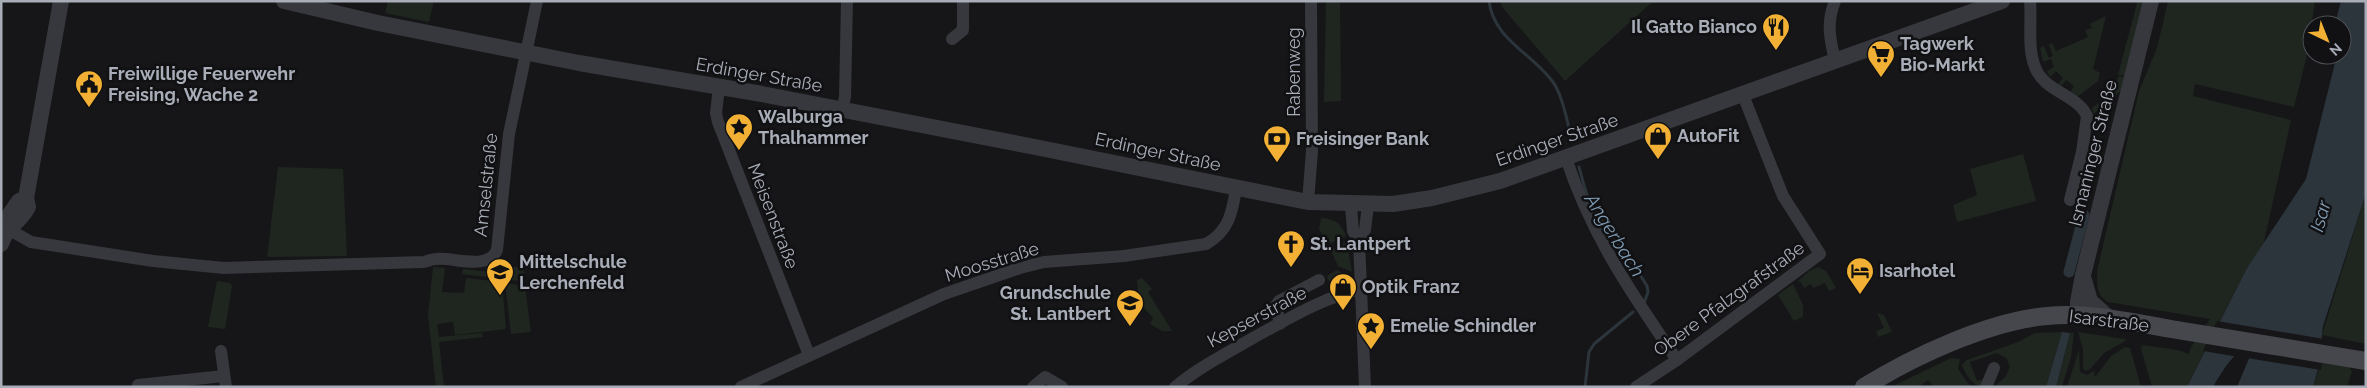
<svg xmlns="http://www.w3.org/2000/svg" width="2367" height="388" font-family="Raleway,sans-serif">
	<rect width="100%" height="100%" fill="#161618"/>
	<g fill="#1e261f">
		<polygon points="388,1 434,1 429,22 385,13"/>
		<polygon points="1326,1 1340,1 1341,101 1324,102"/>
		<polygon points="1501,1 1659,1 1650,4 1565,81 1508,14 1501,5"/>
		<polygon points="2134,1 2143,1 2125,76 2118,75 2137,3"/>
		<path d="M2168 1H2315L2308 51 2294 107 2195 84 2193 96 2291 120 2263 246 2247 268 2187 387H2152L2141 349 2142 345 2178 350 2189 354 2191 347 2210 319 2108 302C2095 294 2098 285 2097 271L2139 91 2157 48Z"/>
		<polygon points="2106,16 2093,69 2100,73 2098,81 2077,97 2070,93 2074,86 2066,80 2061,86 2058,84 2063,78 2056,71 2050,77 2047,71 2054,67 2051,59 2043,62 2040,48 2044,46 2049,58 2053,56 2049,45 2052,43 2056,51 2088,37 2085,30 2092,28 2090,24"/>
		<polygon points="2119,76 2125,77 2122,90 2093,114 2092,108 2111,93"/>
		<polygon points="2023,154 2036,201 1957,222 1953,205 1977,195 1970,169"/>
		<polygon points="278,167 343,169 347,256 267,257"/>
		<polygon points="2366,193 2366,344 2322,335"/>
		<path d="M1321 218C1335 219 1341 223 1346 236L1331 243 1326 242 1319 229Z"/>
		<polygon points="1347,242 1352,272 1338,266 1332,253 1333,249"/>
		<polygon points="503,266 524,268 525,282 462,274 463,269 502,273"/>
		<polygon points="433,267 445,268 442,292 464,293 466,278 502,282 506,329 455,335 453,322 437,324 439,337 482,333 483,337 439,342 444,387 436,387 428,315"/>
		<polygon points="1818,267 1826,271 1836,288 1829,291 1825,283 1813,288 1811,284 1804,288 1800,281 1797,282 1809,271"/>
		<polygon points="1337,270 1350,277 1334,288 1327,278 1328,275"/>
		<polygon points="1142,278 1152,289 1148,292 1172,331 1162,331 1150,324 1153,318 1133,295 1138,290 1137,280"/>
		<polygon points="217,281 230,283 232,286 225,329 208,327"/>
		<polygon points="505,283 525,286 531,332 511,334"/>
		<polygon points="1793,284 1803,305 1803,317 1794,321 1778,295"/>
		<polygon points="1877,313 1884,315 1892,332 1878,337 1876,331 1884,328"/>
		<path d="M2062 332 2046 387H1994L2006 376 2010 366 2006 358 1997 353 1970 362 1977 381 1984 379 1980 386C1972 384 1965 374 1962 365L1967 360 2018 342 2035 333Z"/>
		<polygon points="2078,332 2125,339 2127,340 2104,353 2090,369 2086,371 2083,369 2083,349"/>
		<polygon points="2070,333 2074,333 2071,357 2062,387 2056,387"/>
		<polygon points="2125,347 2130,348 2141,387 2067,387 2079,350 2080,372 2087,375 2094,371 2095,377 2111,356"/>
		<polygon points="1951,358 1960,359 1958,369 1971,387 1934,387 1928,380 1918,387 1891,387"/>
		<polygon points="2321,363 2348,367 2352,371 2347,387 2313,387"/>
	</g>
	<g fill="#2c353c">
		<path d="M2341 1H2366V193L2323 326 2319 365 2313 387H2237L2250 356 2248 348C2234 350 2220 375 2213 387H2187L2247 268 2306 179 2337 55H2342V25L2335 24Z"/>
		<polygon points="2062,332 2070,333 2056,387 2046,387"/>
	</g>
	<polygon fill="#161618" points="2217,321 2324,339 2321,370 2247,358 2246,351 2239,357 2203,351"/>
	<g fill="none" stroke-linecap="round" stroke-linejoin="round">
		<g stroke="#2c353c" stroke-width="3">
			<path d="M1489 1C1494 40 1532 53 1553 82 1563 96 1568 125 1572 142"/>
			<path d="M1579 167C1582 177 1584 188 1588 197 1604 229 1629 255 1647 286L1648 292 1644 303"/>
			<polyline points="1585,387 1589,352 1594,344 1633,312"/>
		</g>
		<polyline stroke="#2c353c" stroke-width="11" points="2069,272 2084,215"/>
		<g stroke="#37383d" stroke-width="12">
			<path d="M2030 1C2032 22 2027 47 2035 67 2044 92 2077 94 2087 116L2082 152 2070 200"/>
			<polyline points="952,39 963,30 963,1"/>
			<path d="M1835 61C1830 39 1826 23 1835 1"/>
			<polyline points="719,87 716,113 718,122 809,355"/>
			<polyline points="842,111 845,97 847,1"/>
			<path d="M1566 158C1591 235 1632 294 1677 360"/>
			<polyline points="1308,202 1312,151 1311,1"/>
			<polyline points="1351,205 1353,231 1359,240 1365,387"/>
			<path d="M8 229 31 242 153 261 224 268 424 262C428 261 432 259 436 259 454 257 488 271 497 250L509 134 537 1"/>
			<polyline points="1359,240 1365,230 1368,205"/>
			<polyline points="1280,324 1276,305 1279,301 1319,280"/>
			<polyline points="221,351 226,387"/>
			<polyline points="138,385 224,376"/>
			<path d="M741 387 944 294 1020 268 1044 262 1124 256 1206 244C1229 231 1232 213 1236 189"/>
			<polyline points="1033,387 1045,377 1062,387"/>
			<path d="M1175 387C1199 367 1227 353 1253 338 1288 319 1323 297 1362 289"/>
			<polyline points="1636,387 1677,360 1820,254 1783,196 1743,95"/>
			<polyline points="1986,387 1994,368"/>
		</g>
		<g stroke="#37383d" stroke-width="16">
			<polyline points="284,1 378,23 579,63 762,94 1035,147 1308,202 1393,204 1432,198 1500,181 2002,1"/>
			<polyline points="10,225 10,214 19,201 26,198"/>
			<path d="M1 244C7 225 20 223 28 207L26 198 61 1"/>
			<polyline points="2084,280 2090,301 2110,319"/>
			<polyline points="2078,315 2078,302 2083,275 2151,1"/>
		</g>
		<path stroke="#45474d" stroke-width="18" d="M1864 387C1914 356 1989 321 2047 316 2088 312 2131 322 2171 329 2236 340 2301 350 2366 361"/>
	</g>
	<defs>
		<g id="restaurant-pin" transform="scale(1.4375)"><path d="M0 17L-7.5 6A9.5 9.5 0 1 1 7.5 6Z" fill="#f2b134" stroke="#111113"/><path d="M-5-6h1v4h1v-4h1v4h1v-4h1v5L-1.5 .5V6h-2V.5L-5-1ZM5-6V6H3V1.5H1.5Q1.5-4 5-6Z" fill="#111"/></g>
		<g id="supermarket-pin" transform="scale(1.4375)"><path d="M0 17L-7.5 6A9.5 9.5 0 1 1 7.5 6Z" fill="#f2b134" stroke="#111113"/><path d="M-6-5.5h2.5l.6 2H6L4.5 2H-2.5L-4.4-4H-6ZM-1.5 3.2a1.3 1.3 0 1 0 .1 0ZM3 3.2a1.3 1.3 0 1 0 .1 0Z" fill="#111"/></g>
		<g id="civic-pin" transform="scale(1.4375)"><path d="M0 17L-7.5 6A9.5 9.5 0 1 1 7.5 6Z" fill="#f2b134" stroke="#111113"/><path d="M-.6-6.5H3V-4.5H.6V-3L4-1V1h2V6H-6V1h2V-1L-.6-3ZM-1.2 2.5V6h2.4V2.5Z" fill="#111"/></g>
		<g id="sight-pin" transform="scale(1.4375)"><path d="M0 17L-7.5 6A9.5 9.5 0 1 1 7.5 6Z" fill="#f2b134" stroke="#111113"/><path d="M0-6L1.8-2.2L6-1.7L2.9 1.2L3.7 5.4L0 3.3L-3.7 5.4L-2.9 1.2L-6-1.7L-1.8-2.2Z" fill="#111"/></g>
		<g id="shop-pin" transform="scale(1.4375)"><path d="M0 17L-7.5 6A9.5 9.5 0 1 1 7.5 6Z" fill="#f2b134" stroke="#111113"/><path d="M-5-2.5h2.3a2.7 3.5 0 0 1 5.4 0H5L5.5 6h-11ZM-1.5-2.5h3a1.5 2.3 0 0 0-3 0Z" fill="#111"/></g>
		<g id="bank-pin" transform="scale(1.4375)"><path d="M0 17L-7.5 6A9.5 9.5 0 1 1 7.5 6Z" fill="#f2b134" stroke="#111113"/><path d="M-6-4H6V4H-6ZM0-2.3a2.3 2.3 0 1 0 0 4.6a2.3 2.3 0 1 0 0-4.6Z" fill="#111"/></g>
		<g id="church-pin" transform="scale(1.4375)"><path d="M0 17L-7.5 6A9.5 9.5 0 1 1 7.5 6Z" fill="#f2b134" stroke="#111113"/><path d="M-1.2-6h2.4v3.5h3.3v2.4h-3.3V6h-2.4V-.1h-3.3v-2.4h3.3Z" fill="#111"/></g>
		<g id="hotel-pin" transform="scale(1.4375)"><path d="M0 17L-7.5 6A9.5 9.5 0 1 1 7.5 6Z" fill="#f2b134" stroke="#111113"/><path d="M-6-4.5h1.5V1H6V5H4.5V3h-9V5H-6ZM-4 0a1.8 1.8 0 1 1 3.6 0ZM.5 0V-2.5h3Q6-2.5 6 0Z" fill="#111"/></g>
		<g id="school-pin" transform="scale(1.4375)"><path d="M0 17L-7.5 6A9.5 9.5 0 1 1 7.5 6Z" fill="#f2b134" stroke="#111113"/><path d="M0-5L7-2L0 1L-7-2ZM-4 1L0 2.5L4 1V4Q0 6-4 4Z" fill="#111"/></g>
	</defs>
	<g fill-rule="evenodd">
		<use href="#restaurant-pin" x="1776" y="27"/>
		<use href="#supermarket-pin" x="1881" y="54"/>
		<use href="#civic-pin" x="89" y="84"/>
		<use href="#sight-pin" x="739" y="127"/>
		<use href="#shop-pin" x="1658" y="136"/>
		<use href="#bank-pin" x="1277" y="139"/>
		<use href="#church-pin" x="1291" y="244"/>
		<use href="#hotel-pin" x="1860" y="271"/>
		<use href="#school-pin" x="500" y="272"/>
		<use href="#shop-pin" x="1343" y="287"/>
		<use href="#school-pin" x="1130" y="303"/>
		<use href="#sight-pin" x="1371" y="326"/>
	</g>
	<g text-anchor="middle" stroke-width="5" stroke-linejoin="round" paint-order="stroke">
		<g font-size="18" font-weight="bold" fill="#a8adb8" stroke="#111113" text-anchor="start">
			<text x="1757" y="33" text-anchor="end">Il Gatto Bianco</text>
			<text x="1900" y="50">Tagwerk<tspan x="1900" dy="21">Bio-Markt</tspan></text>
			<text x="108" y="80">Freiwillige Feuerwehr<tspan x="108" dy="21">Freising, Wache 2</tspan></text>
			<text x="758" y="123">Walburga<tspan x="758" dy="21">Thalhammer</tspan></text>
			<text x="1677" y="142">AutoFit</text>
			<text x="1296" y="145">Freisinger Bank</text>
			<text x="1310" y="250">St. Lantpert</text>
			<text x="519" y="268">Mittelschule<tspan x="519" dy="21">Lerchenfeld</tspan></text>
			<text x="1879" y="277">Isarhotel</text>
			<text x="1362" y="293">Optik Franz</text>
			<text x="1111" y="299" text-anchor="end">Grundschule<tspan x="1111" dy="21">St. Lantbert</tspan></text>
			<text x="1390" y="332">Emelie Schindler</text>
		</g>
		<g font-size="18" fill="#a8adb8" stroke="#111113">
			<text transform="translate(1294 72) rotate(-90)" y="6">Rabenweg</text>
			<text transform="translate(759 75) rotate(10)" y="6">Erdinger Straße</text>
			<text transform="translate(1557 140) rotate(-19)" y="6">Erdinger Straße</text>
			<text transform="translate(1158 152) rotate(12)" y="6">Erdinger Straße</text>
			<text transform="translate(2093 153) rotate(-76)" y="6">Ismaninger Straße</text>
			<text transform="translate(486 185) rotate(-84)" y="6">Amselstraße</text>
			<text transform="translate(773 216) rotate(69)" y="6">Meisenstraße</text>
			<text transform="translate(992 262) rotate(-17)" y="6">Moosstraße</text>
			<text transform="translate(1729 299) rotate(-36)" y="6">Obere Pfalzgrafstraße</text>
			<text transform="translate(1257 317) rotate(-28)" y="6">Kepserstraße</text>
			<text transform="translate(2109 321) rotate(7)" y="6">Isarstraße</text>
		</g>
		<g font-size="19" font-style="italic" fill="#7f9bb3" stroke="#111113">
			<text transform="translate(2320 216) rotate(-75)" y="7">Isar</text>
			<text transform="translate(1615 235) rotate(58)" y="7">Angerbach</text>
		</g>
	</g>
	<rect width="2367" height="388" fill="none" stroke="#a8adb8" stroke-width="5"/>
	<g transform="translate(2327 40) rotate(137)"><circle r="24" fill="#111113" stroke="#4d4f55"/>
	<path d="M0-4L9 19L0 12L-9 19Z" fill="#f2b134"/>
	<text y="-8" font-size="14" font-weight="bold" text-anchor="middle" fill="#a8adb8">N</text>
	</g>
</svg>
